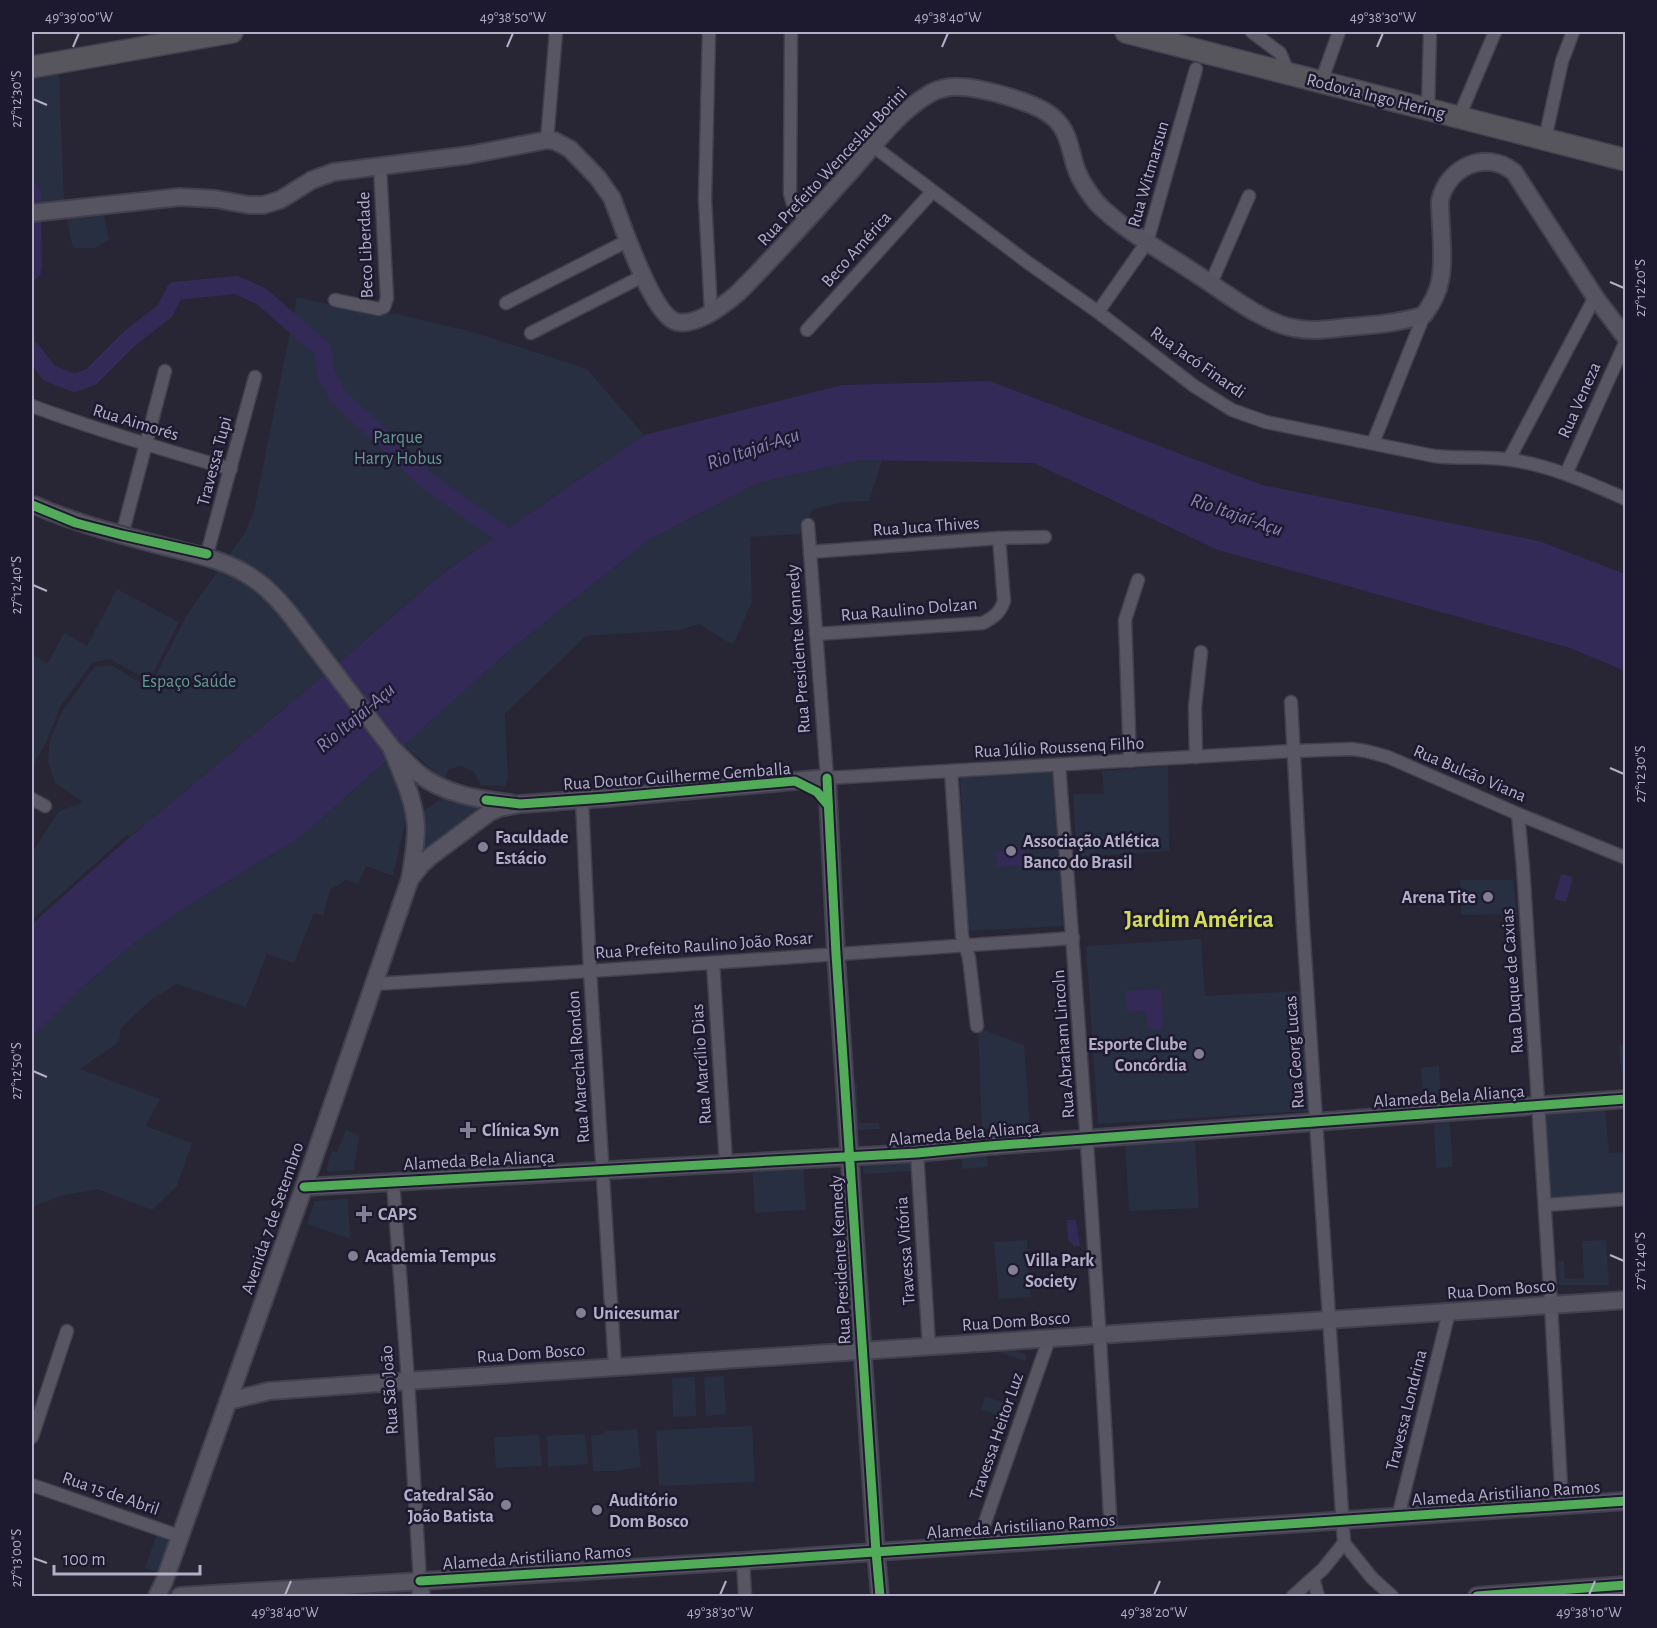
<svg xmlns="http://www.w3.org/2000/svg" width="1657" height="1628" font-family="'Alegreya Sans',sans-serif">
	<rect width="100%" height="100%" fill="#282535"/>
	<g fill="#282f41">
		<polygon points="59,71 64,203 32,207 32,75"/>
		<polygon points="103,209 109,240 94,248 73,248 66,215"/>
		<polygon points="297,297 352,310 397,314 473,332 587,369 644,435 443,573 328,672 130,837 127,835 32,920 32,853 58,812 83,802 55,783 48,761 50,739 62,712 94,667 111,665 149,688 188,613 244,534 254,511"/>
		<polygon points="859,460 882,460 869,501 843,502 813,509 800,534 750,537 752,602 733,645 699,624 680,630 586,636 505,714 508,779 505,786 481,785 474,772 461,766 448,770 444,780 403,745 511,649 649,540 758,483"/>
		<polygon points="117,589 179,622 149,681 110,659 92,663 60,707 46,743 32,767 32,654 48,663 64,633 87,646"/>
		<polygon points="388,759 404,792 407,813 393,876 366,866 358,884 346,880 330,890 323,916 314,913 294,963 267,954 246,1007 177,984 152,999 121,1028 119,1042 80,1069 160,1099 146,1126 192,1143 177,1186 152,1210 97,1189 61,1196 32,1207 32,1037 80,989 139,939 202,897 302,836"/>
		<polygon points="1168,766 1169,851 1077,857 1073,794 1104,794 1102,771"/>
		<polygon points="1054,771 1063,926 969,931 960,777"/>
		<polygon points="448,795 502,804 421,861 418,814"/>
		<polygon points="1460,880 1513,880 1517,914 1461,915"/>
		<polygon points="1201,939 1205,996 1300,991 1308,1111 1098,1124 1086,946"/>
		<polygon points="978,1028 1024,1045 1030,1126 982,1129"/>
		<polygon points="1619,1045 1625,1045 1625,1090 1623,1090"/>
		<polygon points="1439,1066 1441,1096 1423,1097 1421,1068"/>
		<polygon points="852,1084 857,1084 859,1123 879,1123 880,1129 854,1130"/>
		<polygon points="1605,1109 1609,1153 1625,1152 1625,1193 1551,1198 1545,1114"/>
		<polygon points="1450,1123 1453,1167 1436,1168 1434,1124"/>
		<polygon points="346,1130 359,1135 354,1170 328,1172 326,1169 332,1151 337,1152"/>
		<polygon points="1195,1141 1199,1208 1129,1211 1125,1144"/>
		<polygon points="476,1153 475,1163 460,1164 460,1155"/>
		<polygon points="438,1156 456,1158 454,1165 438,1166"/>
		<polygon points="987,1156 988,1167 962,1169 962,1157"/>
		<polygon points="803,1161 806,1210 755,1213 752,1164"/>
		<polygon points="913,1163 913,1171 864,1174 863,1166"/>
		<polygon points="348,1199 350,1239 307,1224 315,1201"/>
		<polygon points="1027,1240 1031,1297 999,1299 994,1242"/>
		<polygon points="1606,1240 1609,1285 1559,1285 1558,1261 1564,1261 1565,1279 1584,1278 1582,1241"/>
		<polygon points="1003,1347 1027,1355 1025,1361 1001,1353"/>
		<polygon points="724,1376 726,1414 706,1416 704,1377"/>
		<polygon points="695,1377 696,1416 673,1417 672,1378"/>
		<polygon points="985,1396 1009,1405 1005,1418 981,1409"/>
		<polygon points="752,1426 755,1482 659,1486 656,1430"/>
		<polygon points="637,1429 641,1467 616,1471 593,1471 591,1436 604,1434 606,1431"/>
		<polygon points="585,1434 588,1464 548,1467 547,1436"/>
		<polygon points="539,1435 542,1466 496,1468 494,1437"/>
		<polygon points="158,1531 172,1535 159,1573 145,1568"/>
		<polygon points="415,1590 415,1596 346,1596 345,1594"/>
	</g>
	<g fill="#332a58">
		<polygon points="990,381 1262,485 1539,541 1625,574 1625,671 1570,648 1218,550 1034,463 859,460 758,483 649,540 511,649 302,836 202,897 139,939 80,989 32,1037 32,924 130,837 328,672 443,573 644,435 842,385"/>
		<polygon points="1025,849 1026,865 997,867 996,851"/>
		<polygon points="1561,874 1573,877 1566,902 1554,899"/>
		<polygon points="1161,989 1163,1029 1148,1030 1146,1011 1127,1012 1125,991"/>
		<polygon points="1067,1220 1076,1220 1080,1246 1074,1246 1068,1239"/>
	</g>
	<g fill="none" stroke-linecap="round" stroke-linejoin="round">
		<g stroke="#332a58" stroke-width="18">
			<polyline points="32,192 33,267 32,271"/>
			<polyline points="32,351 49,373 74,383 91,377 130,338 165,311 175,291 236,285 261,296 323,350 326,374 339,398 376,431 427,481 501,533 519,548"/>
		</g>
		<g stroke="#42404c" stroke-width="15">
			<g id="street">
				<polyline points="709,32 705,199 711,312"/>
				<path d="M791 32 790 193C793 208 796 211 808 220"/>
				<polyline points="1252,32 1280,53 1289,74"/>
				<polyline points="1321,82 1339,32"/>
				<polyline points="1428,109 1430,32"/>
				<polyline points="1459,117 1495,32"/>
				<polyline points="1545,139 1562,61 1573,32"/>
				<polyline points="547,140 556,32"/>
				<path d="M873 146 1027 262 1098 312 1194 386 1232 410 1266 422 1434 456C1460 459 1486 456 1512 460 1552 466 1589 483 1626 499"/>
				<polyline points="1211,283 1249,196"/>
				<polyline points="335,300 379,309 384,307 387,298 380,167"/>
				<polyline points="506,303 629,240"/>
				<polyline points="1098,312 1147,242 1196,69"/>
				<polyline points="807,330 932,192"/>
				<polyline points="531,333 643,276"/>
				<path d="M32 406C97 430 164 450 231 469"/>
				<polyline points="1373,443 1424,315"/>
				<polyline points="1509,459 1595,297"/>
				<polyline points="1566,474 1626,341"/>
				<polyline points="808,525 827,778 1293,751 1352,749 1366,751 1388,757 1518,814 1626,858"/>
				<polyline points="122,535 165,371"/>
				<polyline points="198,552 207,554 255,377"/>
				<polyline points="810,552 999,538 1045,537"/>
				<path d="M816 634 983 623C994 617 1000 613 1004 601L999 538"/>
				<polyline points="1291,702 1303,925 1344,1543"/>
				<polyline points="1196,757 1195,707 1201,652"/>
				<polyline points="1130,761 1125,620 1138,580"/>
				<path d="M1059 765C1079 1022 1098 1279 1111 1536"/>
				<polyline points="951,771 962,936 969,958 977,1026"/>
				<polyline points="32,799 45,806"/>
				<polyline points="582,800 590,971 615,1367"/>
				<polyline points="1518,814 1523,867 1551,1305 1562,1505"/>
				<polyline points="713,963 726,1163"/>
				<polyline points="374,984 590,971 1073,938"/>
				<polyline points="917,1153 929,1347"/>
				<polyline points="393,1182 408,1381 420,1581"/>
				<polyline points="1545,1205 1626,1199"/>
				<polyline points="32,1437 67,1331"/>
				<polyline points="32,1485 179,1536"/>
				<polyline points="1398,1517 1449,1312"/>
				<polyline points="1344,1543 1372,1578 1392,1596"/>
				<polyline points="977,1545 1049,1339"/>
				<polyline points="743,1561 745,1596"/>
				<polyline points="1313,1578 1318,1596"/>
				<polyline points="1293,1596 1323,1569 1344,1543"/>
			</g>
		</g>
		<g stroke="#42404e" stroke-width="20">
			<g id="secondary">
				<path d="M32 213 180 197 216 199 249 205H263L280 200 312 180 334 172 469 155 547 140 555 141 570 149 598 178 612 198C622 223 652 316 677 322 697 326 724 305 738 293 778 253 815 211 852 170 874 145 898 113 926 96 933 91 943 88 951 87 975 85 1037 102 1054 118 1070 132 1070 153 1077 171 1081 182 1089 193 1096 202 1120 228 1165 253 1195 273 1222 290 1263 323 1294 328 1312 332 1330 329 1348 327 1374 325 1399 323 1424 315 1431 304 1438 294 1440 281 1445 260 1440 224 1440 201 1447 167 1486 149 1514 172L1595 297 1626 338"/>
				<path d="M395 751C403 759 411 767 419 774 446 795 478 799 510 803"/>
				<polyline points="410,879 422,864 431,856 490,812 499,808 520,804 606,798 827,778 836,954 876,1552 880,1596"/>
				<polyline points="304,1187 917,1153 989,1146 1626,1099"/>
				<polyline points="228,1401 269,1391 408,1381 1626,1300"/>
				<polyline points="420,1581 421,1596"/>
				<path d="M157 1596 164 1582 304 1187 410 879C413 862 416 845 416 828 415 799 401 773 391 747"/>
				<polyline points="180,1596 743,1561 1626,1501"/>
				<polyline points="1477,1596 1626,1585"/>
			</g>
		</g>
		<g stroke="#454250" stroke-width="24">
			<g id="highway">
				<polyline points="1126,32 1626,160"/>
				<polyline points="32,67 232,32"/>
			</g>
		</g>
		<use href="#street" stroke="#585662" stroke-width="12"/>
		<use href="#secondary" stroke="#565461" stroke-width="16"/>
		<use href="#highway" stroke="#57565c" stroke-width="21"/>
		<g stroke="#42404e" stroke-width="20" stroke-linecap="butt">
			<path id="secondary-bridge" d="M32 504C74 523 118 534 163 546 194 554 228 560 254 579 269 589 282 604 293 618L391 747"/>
		</g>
		<use href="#secondary-bridge" stroke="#565461" stroke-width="16"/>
		<g stroke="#1d192f" stroke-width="13">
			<g id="cycleway">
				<polyline points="32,505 76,523 122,535 207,554"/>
				<polyline points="827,778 836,954 876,1552 880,1596"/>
				<polyline points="486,800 520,804 606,798 795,781 817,792 828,805"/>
				<polyline points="304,1187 917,1153 989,1146 1626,1099"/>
				<polyline points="420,1581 743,1561 1626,1501"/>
				<polyline points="1477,1596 1626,1585"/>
			</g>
		</g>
		<use href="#cycleway" stroke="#51ab58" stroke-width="9"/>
	</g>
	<path fill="none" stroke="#b4aec7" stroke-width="2" d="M73 47 79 33M507 47 513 33M942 47 948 33M1377 47 1383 33M33 99 47 105M1610 282 1624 288M33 585 47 591M1610 768 1624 774M33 1071 47 1077M1610 1255 1624 1261M33 1558 47 1563M285 1595 291 1581M720 1595 726 1581M1154 1595 1160 1581M1589 1595 1595 1581"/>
	<g fill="#837e94" stroke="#1d192f" stroke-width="2">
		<circle cx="483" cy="847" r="6"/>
		<circle cx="1011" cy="851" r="6"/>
		<circle cx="1488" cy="897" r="6"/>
		<circle cx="1199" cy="1054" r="6"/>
		<path d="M465 1121h6v6h6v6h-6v6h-6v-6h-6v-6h6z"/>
		<path d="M361 1205h6v6h6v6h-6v6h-6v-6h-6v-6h6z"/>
		<circle cx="353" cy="1256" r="6"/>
		<circle cx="1013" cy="1270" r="6"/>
		<circle cx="581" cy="1313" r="6"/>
		<circle cx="506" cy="1505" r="6"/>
		<circle cx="597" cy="1510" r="6"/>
	</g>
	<g text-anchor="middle" stroke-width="5" stroke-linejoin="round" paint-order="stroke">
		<g font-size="18" fill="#b4aec7" stroke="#1d192f">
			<text transform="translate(1376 96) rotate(14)" y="6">Rodovia Ingo Hering</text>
			<text transform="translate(832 166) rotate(-47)" y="6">Rua Prefeito Wenceslau Borini</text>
			<text transform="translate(1148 174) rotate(-74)" y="6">Rua Witmarsun</text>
			<text transform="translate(365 245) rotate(-92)" y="6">Beco Liberdade</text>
			<text transform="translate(856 249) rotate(-48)" y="6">Beco América</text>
			<text transform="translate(1198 362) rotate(35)" y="6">Rua Jacó Finardi</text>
			<text transform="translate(1579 400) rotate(-66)" y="6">Rua Veneza</text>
			<text transform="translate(136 422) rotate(17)" y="6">Rua Aimorés</text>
			<text transform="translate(214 461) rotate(-75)" y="6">Travessa Tupi</text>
			<text transform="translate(926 526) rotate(-4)" y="6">Rua Juca Thives</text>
			<text transform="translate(909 609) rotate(-5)" y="6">Rua Raulino Dolzan</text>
			<text transform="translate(798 649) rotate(-94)" y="6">Rua Presidente Kennedy</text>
			<text transform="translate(1059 747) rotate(-3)" y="6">Rua Júlio Roussenq Filho</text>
			<text transform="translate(1470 773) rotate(23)" y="6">Rua Bulcão Viana</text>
			<text transform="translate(677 776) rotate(-4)" y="6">Rua Doutor Guilherme Gemballa</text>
			<text transform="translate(704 945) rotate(-4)" y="6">Rua Prefeito Raulino João Rosar</text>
			<text transform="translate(1512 981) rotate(-94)" y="6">Rua Duque de Caxias</text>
			<text transform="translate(1063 1044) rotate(-94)" y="6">Rua Abraham Lincoln</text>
			<text transform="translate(1294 1052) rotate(-94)" y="6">Rua Georg Lucas</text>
			<text transform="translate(701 1064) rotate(-94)" y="6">Rua Marcílio Dias</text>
			<text transform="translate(578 1067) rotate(-94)" y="6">Rua Marechal Rondon</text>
			<text transform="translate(1449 1096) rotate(-4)" y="6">Alameda Bela Aliança</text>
			<text transform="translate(964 1133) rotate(-5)" y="6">Alameda Bela Aliança</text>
			<text transform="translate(479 1160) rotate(-3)" y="6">Alameda Bela Aliança</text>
			<text transform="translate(272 1218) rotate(-71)" y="6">Avenida 7 de Setembro</text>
			<text transform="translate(905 1251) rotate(-94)" y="6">Travessa Vitória</text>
			<text transform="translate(840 1260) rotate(-93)" y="6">Rua Presidente Kennedy</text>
			<text transform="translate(1501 1289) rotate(-4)" y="6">Rua Dom Bosco</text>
			<text transform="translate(1016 1321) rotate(-4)" y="6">Rua Dom Bosco</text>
			<text transform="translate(531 1353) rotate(-4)" y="6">Rua Dom Bosco</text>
			<text transform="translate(389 1390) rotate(-94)" y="6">Rua São João</text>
			<text transform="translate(1406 1410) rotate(-76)" y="6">Travessa Londrina</text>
			<text transform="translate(996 1436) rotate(-71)" y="6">Travessa Heitor Luz</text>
			<text transform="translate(111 1493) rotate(19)" y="6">Rua 15 de Abril</text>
			<text transform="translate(1506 1493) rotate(-4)" y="6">Alameda Aristiliano Ramos</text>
			<text transform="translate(1021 1526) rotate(-4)" y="6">Alameda Aristiliano Ramos</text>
			<text transform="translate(537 1557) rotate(-4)" y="6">Alameda Aristiliano Ramos</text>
		</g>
		<g font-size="18" fill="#639a92" stroke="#1d192f">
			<text x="398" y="443">Parque<tspan x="398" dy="21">Harry Hobus</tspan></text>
			<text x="189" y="687">Espaço Saúde</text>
		</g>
		<g font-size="18" font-weight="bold" fill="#b4aec7" stroke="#1d192f" text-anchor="start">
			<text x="495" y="843">Faculdade<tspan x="495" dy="21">Estácio</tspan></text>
			<text x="1023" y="847">Associação Atlética<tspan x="1023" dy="21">Banco do Brasil</tspan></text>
			<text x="1476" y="903" text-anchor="end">Arena Tite</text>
			<text x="1187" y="1050" text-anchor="end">Esporte Clube<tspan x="1187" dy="21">Concórdia</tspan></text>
			<text x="482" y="1136">Clínica Syn</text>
			<text x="378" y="1220">CAPS</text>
			<text x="365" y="1262">Academia Tempus</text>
			<text x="1025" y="1266">Villa Park<tspan x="1025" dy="21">Society</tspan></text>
			<text x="593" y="1319">Unicesumar</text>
			<text x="494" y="1501" text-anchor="end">Catedral São<tspan x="494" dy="21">João Batista</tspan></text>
			<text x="609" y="1506">Auditório<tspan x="609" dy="21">Dom Bosco</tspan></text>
		</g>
		<g font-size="20" font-style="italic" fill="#8d82ba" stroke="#1d192f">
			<text transform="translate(753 448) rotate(-18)" y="7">Rio Itajaí-Açu</text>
			<text transform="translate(1237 514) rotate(19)" y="7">Rio Itajaí-Açu</text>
			<text transform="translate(355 717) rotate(-40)" y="7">Rio Itajaí-Açu</text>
		</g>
		<g font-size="24" font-weight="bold" fill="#d4dc54" stroke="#1d192f">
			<text x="1199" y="927">Jardim América</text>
		</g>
	</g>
	<rect width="1657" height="1628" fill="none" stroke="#1d192f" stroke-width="66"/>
	<path d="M54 1565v9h146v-9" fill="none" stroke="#b4aec7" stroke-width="3"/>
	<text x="63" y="1565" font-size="18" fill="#b4aec7" stroke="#1d192f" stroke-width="4.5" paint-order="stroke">100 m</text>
	<rect x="33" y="33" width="1591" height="1562" fill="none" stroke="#b4aec7" stroke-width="2"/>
	<g font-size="15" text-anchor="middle" fill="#b4aec7">
		<text x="79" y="22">49°39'00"W</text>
		<text x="513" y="22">49°38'50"W</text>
		<text x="948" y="22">49°38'40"W</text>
		<text x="1383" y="22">49°38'30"W</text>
		<text transform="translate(16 99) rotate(-90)" y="5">27°12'30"S</text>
		<text transform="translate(1640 288) rotate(-90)" y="5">27°12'20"S</text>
		<text transform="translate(16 585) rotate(-90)" y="5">27°12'40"S</text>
		<text transform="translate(1640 774) rotate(-90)" y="5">27°12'30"S</text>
		<text transform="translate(16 1071) rotate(-90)" y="5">27°12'50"S</text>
		<text transform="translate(1640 1261) rotate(-90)" y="5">27°12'40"S</text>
		<text transform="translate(16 1558) rotate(-90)" y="5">27°13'00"S</text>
		<text x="285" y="1617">49°38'40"W</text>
		<text x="720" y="1617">49°38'30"W</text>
		<text x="1154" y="1617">49°38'20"W</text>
		<text x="1589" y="1617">49°38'10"W</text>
	</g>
</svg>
